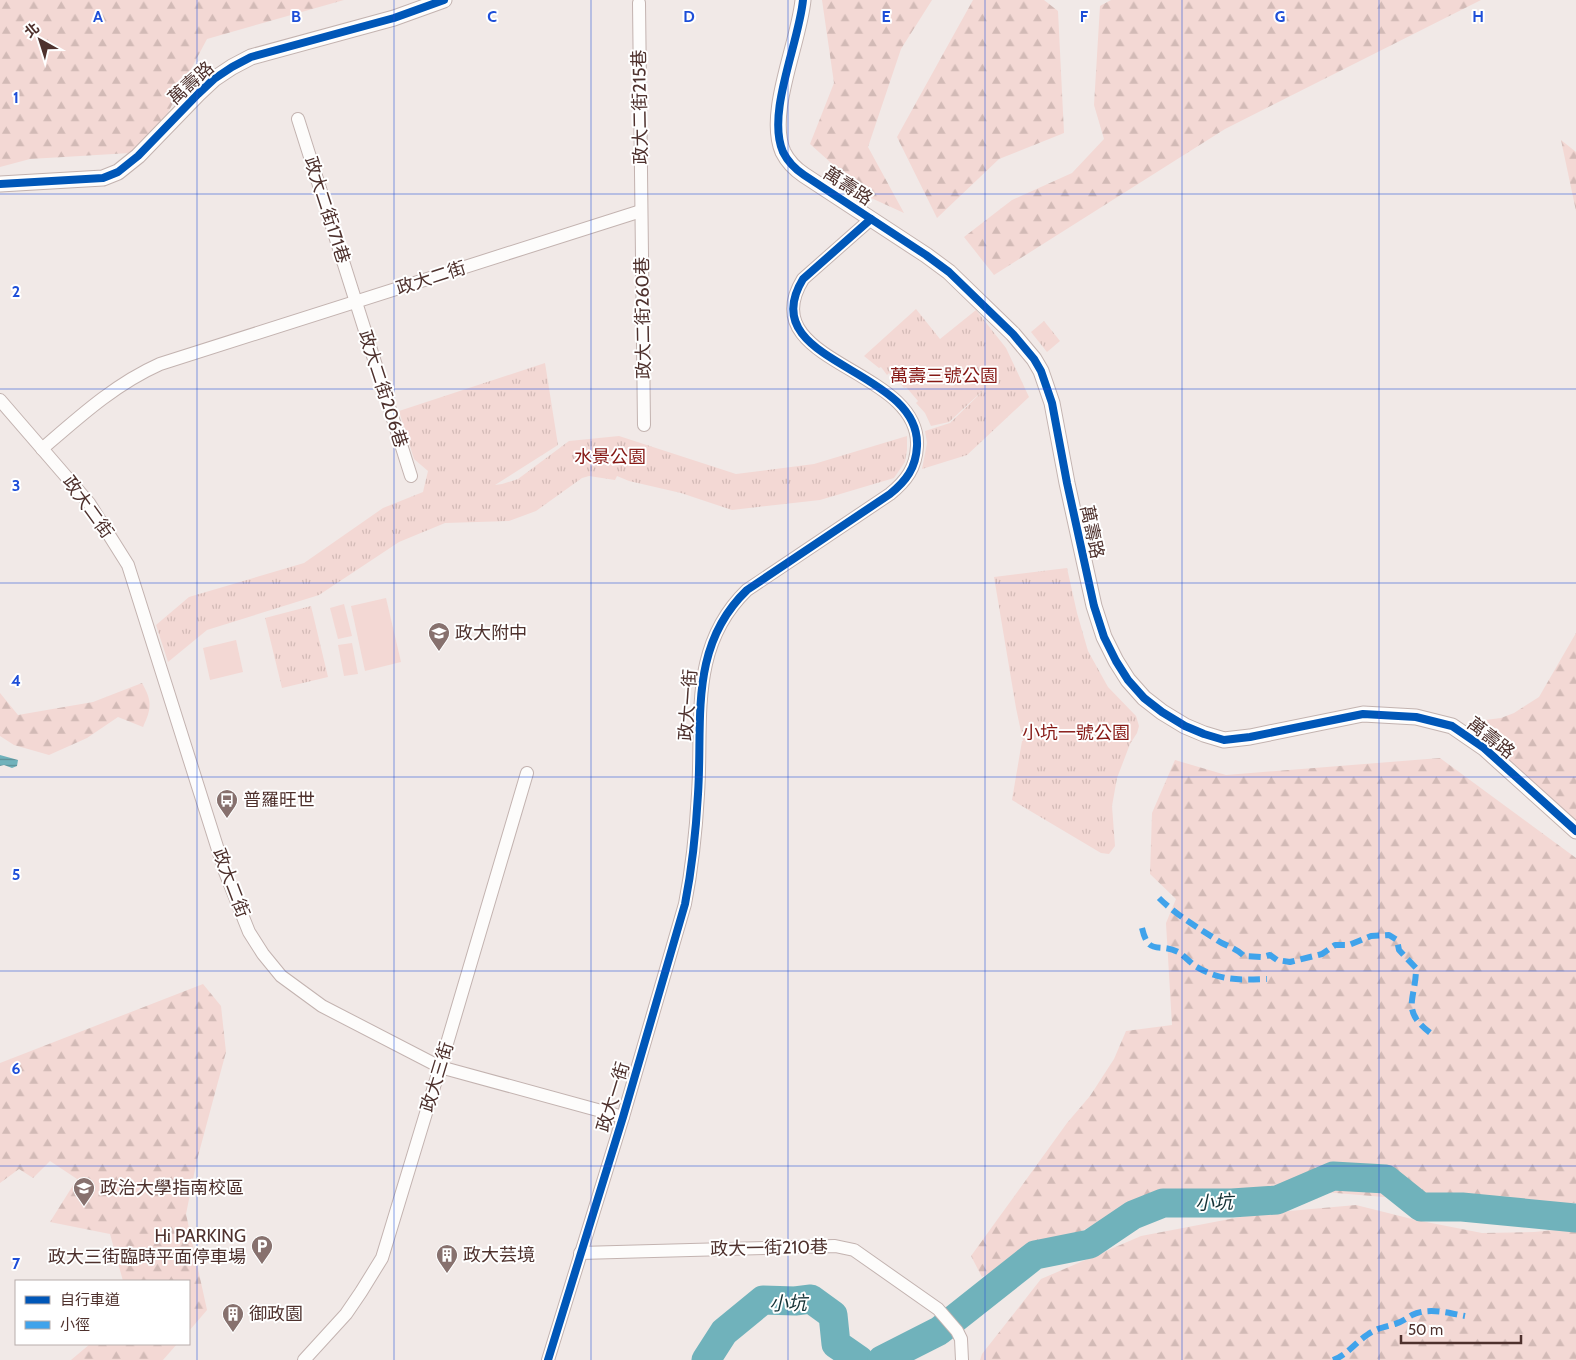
<svg xmlns="http://www.w3.org/2000/svg" width="1576" height="1360" font-family="Cabin,'Noto Sans TC',sans-serif">
	<defs>
		<pattern id="grass-tufts" width="24" height="20" patternUnits="userSpaceOnUse" patternTransform="scale(1.25)"><rect width="24" height="20" fill="#f3d8d4"/><path d="M3 7l-1-3M5 7V3M7 7l1-3M15 17l-1-3M17 17v-4M19 17l1-3" fill="none" stroke="#d2bab6"/></pattern>
		<pattern id="forest-firs" width="22" height="20" patternUnits="userSpaceOnUse" patternTransform="scale(1.25)"><rect width="22" height="20" fill="#f3d8d4"/><path d="M5 1l3.5 6h-7zM16 11l3.5 6h-7z" fill="#d2bab6"/></pattern>
		<pattern id="water-rules" width="6" height="5" patternUnits="userSpaceOnUse" patternTransform="scale(1.25)"><rect width="6" height="5" fill="#70b2bb"/><path d="M0 2.5h6" fill="none" stroke="#5e9198"/></pattern>
	</defs>
	<rect width="100%" height="100%" fill="#f1e9e7"/>
	<g fill="url(#grass-tufts)">
		<polygon points="916,309 940,339 976,310 1006,348 1029,397 967,455 922,469 927,443 925,431 950,423 991,383 949,422 931,426 925,413 916,403 918,401 906,387 904,388 896,379 895,380 889,373 887,375 881,367 879,368 864,356"/>
		<polygon points="1044,321 1060,341 1047,352 1031,332"/>
		<polygon points="545,363 558,445 495,485 502,484 518,479 569,441 619,436 736,474 814,464 907,436 907,450 905,462 894,478 820,500 732,510 681,493 629,481 617,476 615,480 589,476 582,478 536,511 509,521 445,523 399,542 319,595 207,630 168,662 156,625 189,597 304,563 383,508 423,492 428,471 414,459 399,411"/>
		<polygon points="1067,568 1077,613 1088,651 1108,687 1136,716 1139,726 1137,733 1130,744 1117,778 1112,806 1115,846 1109,854 1101,853 1012,800 1022,741 1023,741 1016,708 994,577"/>
		<polygon points="311,606 328,677 282,688 265,618"/>
	</g>
	<g fill="url(#forest-firs)">
		<polygon points="0,0 344,0 207,39 147,152 30,159 0,167"/>
		<polygon points="822,0 932,0 901,49 868,147 904,213 869,197 810,144 834,83"/>
		<polygon points="973,0 1044,0 1058,11 1064,133 999,159 937,218 897,137"/>
		<polygon points="1111,0 1481,0 1225,129 994,275 964,237 1012,200 1072,173 1104,139 1094,105 1100,6"/>
		<polygon points="1561,140 1576,152 1576,211"/>
		<polygon points="1576,633 1576,822 1494,748 1489,739 1485,720 1501,718 1514,713 1539,697"/>
		<path d="M142 683C152 701 152 708 143 727L118 717 87 738 49 755 14 745 0 736V693L18 715 93 702Z"/>
		<polygon points="1440,758 1576,858 1576,1203 1490,1206 1289,1189 1150,1199 982,1277 971,1256 1067,1123 1090,1096 1114,1059 1126,1031 1172,1025 1166,923 1176,899 1150,874 1152,813 1175,760 1226,775"/>
		<polygon points="203,984 221,1006 226,1052 197,1160 186,1214 207,1310 189,1331 189,1281 123,1281 110,1234 50,1222 77,1179 50,1161 33,1178 19,1169 0,1183 0,1063"/>
		<polygon points="1356,1205 1416,1220 1482,1233 1534,1232 1576,1228 1576,1360 980,1360 982,1354 1041,1279 1141,1236 1256,1214"/>
		<polygon points="90,1344 177,1344 163,1360 71,1360"/>
	</g>
	<g fill="#f3d8d4">
		<polygon points="386,598 401,662 365,671 351,606"/>
		<polygon points="344,604 352,636 338,639 330,608"/>
		<polygon points="236,640 243,672 210,680 203,648"/>
		<polygon points="352,643 358,674 344,676 338,645"/>
	</g>
	<polygon fill="url(#water-rules)" points="0,755 18,760 17,766 12,768 4,765 0,766"/>
	<g fill="none" stroke-linecap="round" stroke-linejoin="round">
		<g stroke="#70b2bb" stroke-width="29">
			<polyline points="706,1360 724,1332 763,1300 795,1301 811,1299 833,1315 836,1344 859,1360"/>
			<polyline points="882,1360 939,1331 1035,1255 1090,1244 1133,1215 1163,1203 1232,1203 1277,1200 1333,1176 1386,1179 1421,1207 1462,1207 1576,1218"/>
		</g>
		<g stroke="#c3b3b0" stroke-width="14">
			<g id="minor">
				<polyline points="639,3 644,425"/>
				<polyline points="298,119 411,476"/>
				<polyline points="0,400 89,503 128,565 225,872 249,932 263,954 281,976 322,1006 440,1067 623,1117"/>
				<path d="M42 449C79 417 115 384 160 364L641 211"/>
				<polyline points="580,1253 835,1246 854,1250 938,1309 957,1331 961,1339 962,1360"/>
				<polyline points="304,1360 346,1314 361,1292 382,1258 440,1067 527,773"/>
				<path d="M548 1360 623 1117 685 904C692 868 696 831 698 794 703 720 688 647 747 590L890 494C906 481 916 468 917 446 921 367 751 364 803 279L871 219"/>
			</g>
		</g>
		<g stroke="#c3b3b0" stroke-width="17">
			<g id="tertiary">
				<path d="M803 0C799 43 766 113 783 152 788 162 795 169 804 175L926 255 949 272 1013 334 1034 359 1041 371 1052 403 1067 483 1094 606 1104 637 1116 661 1128 680 1144 698 1162 712 1185 726 1204 734 1224 740 1250 737 1363 714 1416 717 1452 726 1484 748 1576 831"/>
				<polyline points="0,184 103,178 118,172 138,156 198,94 214,79 232,67 251,57 394,18 444,0"/>
			</g>
		</g>
		<use href="#minor" stroke="#fdfcfb" stroke-width="12"/>
		<use href="#tertiary" stroke="#fdfcfb" stroke-width="15"/>
		<g stroke="#40a3eb" stroke-width="6" stroke-dasharray="12 6" stroke-linecap="butt">
			<path d="M1159 898C1176 915 1197 927 1217 940 1226 946 1236 948 1244 956L1263 957 1270 955 1277 960 1290 962 1322 954 1335 945H1349L1371 936 1389 935 1397 940 1399 950 1416 968C1416 1001 1399 1010 1433 1035"/>
			<path d="M1142 928C1149 958 1159 941 1180 953 1185 957 1190 962 1195 966 1220 981 1239 980 1267 979"/>
			<path d="M1333 1360C1347 1355 1355 1343 1367 1335 1376 1328 1385 1327 1395 1324 1402 1322 1407 1318 1412 1315 1429 1307 1448 1313 1465 1316"/>
		</g>
		<g stroke="#fff" stroke-width="11">
			<g id="cycleway">
				<path d="M803 0C799 43 766 113 783 152 788 162 795 169 804 175L926 255 949 272 1013 334 1034 359 1041 371 1052 403 1067 483 1094 606 1104 637 1116 661 1128 680 1144 698 1162 712 1185 726 1204 734 1224 740 1250 737 1363 714 1416 717 1452 726 1484 748 1576 831"/>
				<polyline points="0,184 103,178 118,172 138,156 198,94 214,79 232,67 251,57 394,18 444,0"/>
				<path d="M548 1360 623 1117 685 904C692 868 696 831 698 794 703 720 688 647 747 590L890 494C906 481 916 468 917 446 921 367 751 364 803 279L871 219"/>
			</g>
		</g>
		<use href="#cycleway" stroke="#0057b8" stroke-width="8"/>
	</g>
	<path fill="none" stroke="#1d4ed8" stroke-width="1" stroke-opacity="0.55" d="M197 0V1360M394 0V1360M591 0V1360M788 0V1360M985 0V1360M1182 0V1360M1379 0V1360M0 194H1576M0 389H1576M0 583H1576M0 777H1576M0 971H1576M0 1166H1576"/>
	<defs>
		<g id="school-pin" transform="scale(1.125)"><path d="M0 17L-7.5 6A9.5 9.5 0 1 1 7.5 6Z" fill="#87716e" stroke="#fff"/><path d="M0-5L7-2L0 1L-7-2ZM-4 1L0 2.5L4 1V4Q0 6-4 4Z" fill="#fff"/></g>
		<g id="bus-pin" transform="scale(1.125)"><path d="M0 17L-7.5 6A9.5 9.5 0 1 1 7.5 6Z" fill="#87716e" stroke="#fff"/><path d="M-5-6H5V4H4V6H2V4H-2V6H-4V4H-5ZM-3.5-4V0h7V-4ZM-3.5 1.2v1.5H-2V1.2ZM2 1.2v1.5H3.5V1.2Z" fill="#fff"/></g>
		<g id="university-pin" transform="scale(1.125)"><path d="M0 17L-7.5 6A9.5 9.5 0 1 1 7.5 6Z" fill="#87716e" stroke="#fff"/><path d="M0-5L7-2L0 1L-7-2ZM-4 1L0 2.5L4 1V4Q0 6-4 4Z" fill="#fff"/></g>
		<g id="parking-pin" transform="scale(1.125)"><path d="M0 17L-7.5 6A9.5 9.5 0 1 1 7.5 6Z" fill="#87716e" stroke="#fff"/><path d="M-3.5-5.5H1a3.5 3.5 0 0 1 0 7H-1V5.5H-3.5ZM-1-3.4V-.6H.8a1.4 1.4 0 0 0 0-2.8Z" fill="#fff"/></g>
		<g id="building-pin" transform="scale(1.125)"><path d="M0 17L-7.5 6A9.5 9.5 0 1 1 7.5 6Z" fill="#87716e" stroke="#fff"/><path d="M-4-6H4V6H1V3H-1V6H-4ZM-2.5-4.3h1.7v1.8h-1.7ZM.8-4.3h1.7v1.8H.8ZM-2.5-1h1.7V.8h-1.7ZM.8-1h1.7V.8H.8Z" fill="#fff"/></g>
	</defs>
	<g fill-rule="evenodd">
		<use href="#school-pin" x="439" y="633"/>
		<use href="#bus-pin" x="227" y="800"/>
		<use href="#university-pin" x="84" y="1188"/>
		<use href="#parking-pin" x="262" y="1246"/>
		<use href="#building-pin" x="447" y="1255"/>
		<use href="#building-pin" x="233" y="1314"/>
	</g>
	<g text-anchor="middle" stroke-width="4" stroke-linejoin="round" paint-order="stroke">
		<g font-size="18" fill="#4e312d" stroke="#fff">
			<text transform="translate(191 83) rotate(-42)" y="6">萬壽路</text>
			<text transform="translate(640 107) rotate(-91)" y="6">政大二街215巷</text>
			<text transform="translate(848 186) rotate(33)" y="6">萬壽路</text>
			<text transform="translate(327 210) rotate(72)" y="6">政大二街171巷</text>
			<text transform="translate(431 278) rotate(-18)" y="6">政大二街</text>
			<text transform="translate(643 318) rotate(-91)" y="6">政大二街260巷</text>
			<text transform="translate(383 389) rotate(72)" y="6">政大二街206巷</text>
			<text transform="translate(88 507) rotate(54)" y="6">政大二街</text>
			<text transform="translate(1092 532) rotate(78)" y="6">萬壽路</text>
			<text transform="translate(688 705) rotate(-86)" y="6">政大一街</text>
			<text transform="translate(1491 738) rotate(38)" y="6">萬壽路</text>
			<text transform="translate(231 883) rotate(69)" y="6">政大二街</text>
			<text transform="translate(437 1077) rotate(-73)" y="6">政大三街</text>
			<text transform="translate(613 1097) rotate(-73)" y="6">政大一街</text>
			<text transform="translate(769 1248) rotate(-1)" y="6">政大一街210巷</text>
		</g>
		<g font-size="18" fill="#861814" stroke="#fff">
			<text x="944" y="382">萬壽三號公園</text>
			<text x="610" y="463">水景公園</text>
			<text x="1076" y="739">小坑一號公園</text>
		</g>
		<g font-size="18" fill="#4e312d" stroke="#fff" text-anchor="start">
			<text x="455" y="639">政大附中</text>
			<text x="243" y="806">普羅旺世</text>
			<text x="100" y="1194">政治大學指南校區</text>
			<text x="246" y="1242" text-anchor="end">Hi PARKING<tspan x="246" dy="21">政大三街臨時平面停車場</tspan></text>
			<text x="463" y="1261">政大芸境</text>
			<text x="249" y="1320">御政園</text>
		</g>
		<g font-size="19" font-style="italic" fill="#133135" stroke="#fff">
			<text transform="translate(1214 1202) rotate(-2)" y="7">小坑</text>
			<text transform="translate(788 1303) rotate(-1)" y="7">小坑</text>
		</g>
	</g>
	<g font-size="16" text-anchor="middle" font-weight="bold" fill="#1d4ed8" stroke="#fff" stroke-width="4" stroke-linejoin="round" paint-order="stroke">
		<text x="98" y="22">A</text>
		<text x="296" y="22">B</text>
		<text x="492" y="22">C</text>
		<text x="689" y="22">D</text>
		<text x="886" y="22">E</text>
		<text x="1084" y="22">F</text>
		<text x="1280" y="22">G</text>
		<text x="1478" y="22">H</text>
		<text x="16" y="103">1</text>
		<text x="16" y="297">2</text>
		<text x="16" y="491">3</text>
		<text x="16" y="686">4</text>
		<text x="16" y="880">5</text>
		<text x="16" y="1074">6</text>
		<text x="16" y="1269">7</text>
	</g>
	<rect x="15" y="1280" width="175" height="65" fill="#ffffff" stroke="#b8adab"/>
	<rect x="25" y="1296" width="25" height="8" fill="#0057b8" stroke="#b8adab"/>
	<text x="60" y="1305" font-size="15" fill="#4e312d">自行車道</text>
	<rect x="25" y="1321" width="25" height="8" fill="#40a3eb" stroke="#b8adab"/>
	<text x="60" y="1330" font-size="15" fill="#4e312d">小徑</text>
	<g transform="translate(40 40) rotate(321)" stroke="#ffffff" stroke-width="4" paint-order="stroke">
	<path d="M0-4L9 19L0 12L-9 19Z" fill="#4e312d"/>
	<text y="-8" font-size="14" font-weight="bold" text-anchor="middle" fill="#4e312d">北</text>
	</g>
	<path d="M1401 1335v8h120v-8" fill="none" stroke="#4e312d" stroke-width="2.5"/>
	<text x="1408" y="1335" font-size="15" fill="#4e312d" stroke="#ffffff" stroke-width="4" paint-order="stroke">50 m</text>
</svg>
